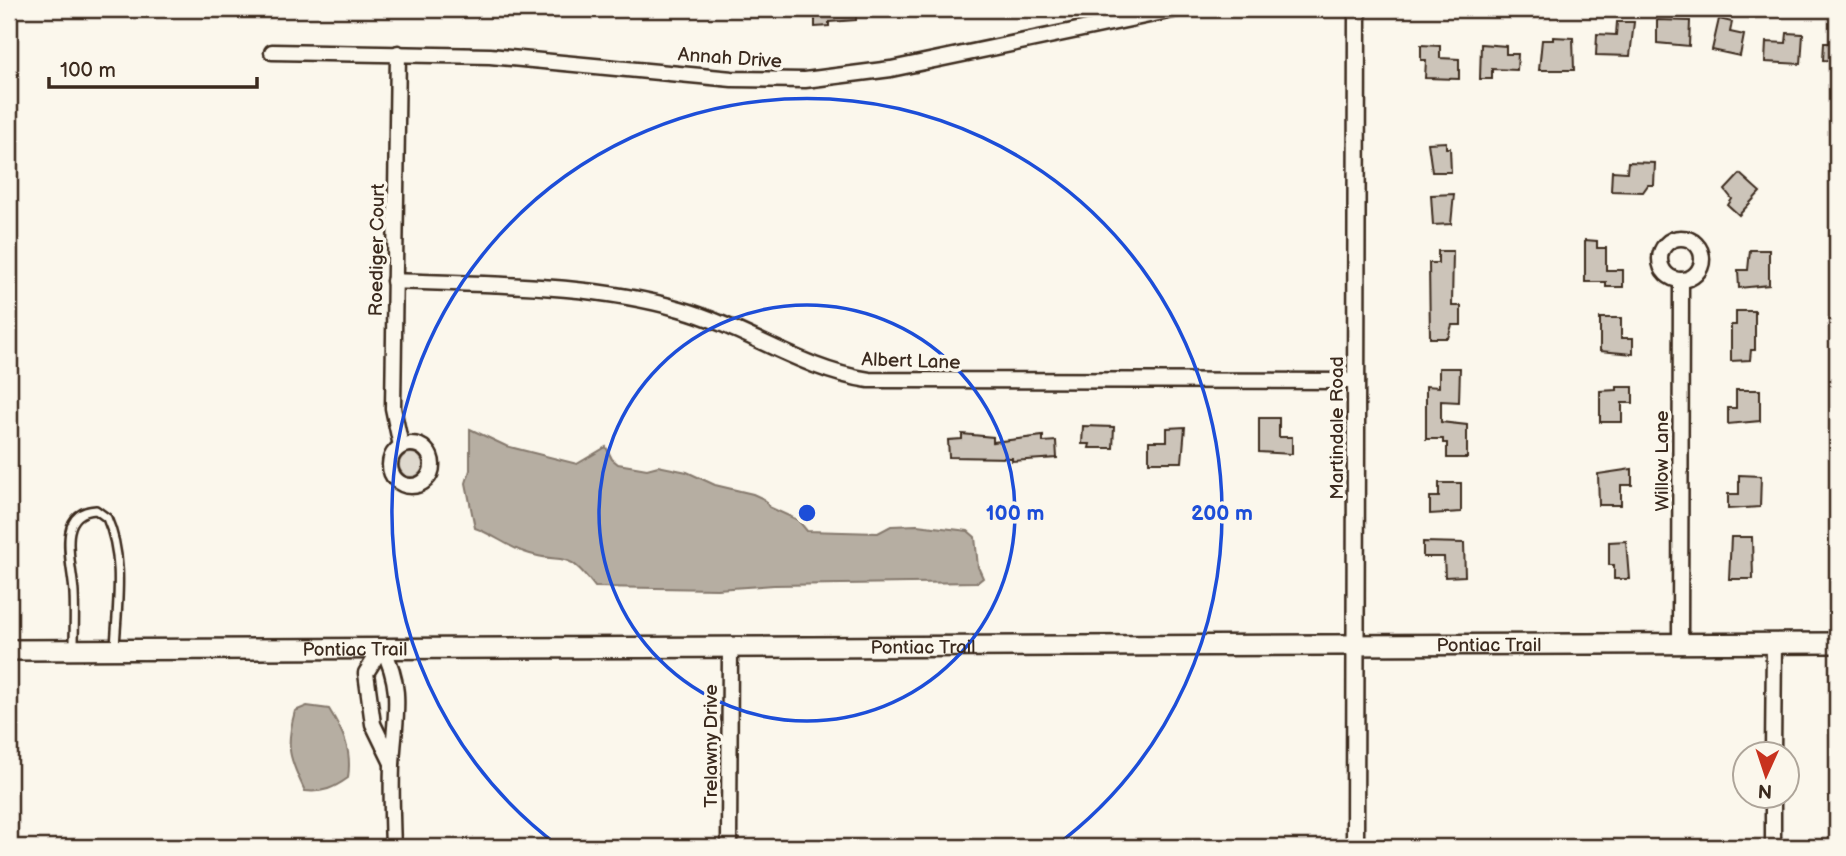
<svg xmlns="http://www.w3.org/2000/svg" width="1846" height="856" font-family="'Balsamiq Sans',sans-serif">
	<rect width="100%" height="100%" fill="#fbf7ec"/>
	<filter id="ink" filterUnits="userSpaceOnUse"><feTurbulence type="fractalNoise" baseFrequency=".0143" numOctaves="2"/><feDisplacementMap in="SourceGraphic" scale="14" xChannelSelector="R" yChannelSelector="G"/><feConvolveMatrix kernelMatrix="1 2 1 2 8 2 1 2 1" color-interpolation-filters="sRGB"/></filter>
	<g filter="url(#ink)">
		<circle fill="#dfd9ce" stroke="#8d8276" stroke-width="2" cx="411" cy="465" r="12"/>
		<g fill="#b6aea2" stroke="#85796d" stroke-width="2">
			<path d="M470 429 506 446 577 464 606 447 612 459 618 464 647 469 658 466 687 472 715 485 753 494 764 499 769 507 798 520 807 531 878 533 891 526 917 525 968 531 975 537 978 567 983 578 978 582 774 585 717 589 595 587C563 545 565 567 524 552 507 546 492 534 475 528L466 483 470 470Z"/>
			<path d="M307 706 329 709C344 733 352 750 348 778 334 788 323 793 305 791 289 758 285 747 295 711Z"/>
		</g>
		<g fill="#ccc4b9" stroke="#3b2a1e" stroke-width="2">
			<polygon points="815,9 856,9 856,20 829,22 829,26 815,27"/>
			<polygon points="1719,19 1732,22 1730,32 1744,35 1740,56 1712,50"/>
			<polygon points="1657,20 1690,21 1689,46 1657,43"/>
			<polygon points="1617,22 1634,22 1630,56 1596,55 1597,34 1616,35"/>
			<polygon points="1787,33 1803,34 1801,64 1765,62 1766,42 1786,43"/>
			<polygon points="1553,37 1573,38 1574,70 1539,70 1542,40 1553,40"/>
			<polygon points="1824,43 1837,43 1837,61 1823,60"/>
			<polygon points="1481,44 1506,46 1506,54 1518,54 1517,70 1492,69 1492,79 1480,79"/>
			<polygon points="1421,45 1440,46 1440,58 1459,59 1459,79 1425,78 1426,60 1421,60"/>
			<polygon points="1446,142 1446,148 1450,148 1451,172 1432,172 1428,143"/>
			<polygon points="1628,162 1655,163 1654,185 1648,185 1643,192 1611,191 1612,171 1627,172"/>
			<polygon points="1740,174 1760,192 1739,215 1728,205 1732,199 1725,190"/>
			<polygon points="1454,194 1451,224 1433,225 1431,195"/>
			<polygon points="1585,240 1597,241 1597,248 1606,248 1606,270 1623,270 1623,287 1606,287 1606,282 1585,282"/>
			<polygon points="1750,250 1769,250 1769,285 1739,288 1738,270 1748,270"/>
			<polygon points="1438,251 1453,251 1452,306 1461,306 1461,325 1452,325 1448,338 1430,338 1429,263 1438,263"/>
			<polygon points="1736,311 1755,311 1755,350 1751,350 1750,360 1731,361 1731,325 1736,325"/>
			<polygon points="1600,318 1621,318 1621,338 1633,338 1633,354 1600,351"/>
			<polygon points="1439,368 1460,368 1459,402 1441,401 1441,422 1467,425 1467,458 1447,458 1447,443 1443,443 1443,439 1426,439 1426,386 1439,387"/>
			<polygon points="1617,387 1633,387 1633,403 1622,403 1622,422 1600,422 1600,391 1617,390"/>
			<polygon points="1736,390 1760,390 1760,421 1728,424 1728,408 1736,408"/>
			<polygon points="1259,418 1279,418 1279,437 1292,437 1292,454 1259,452"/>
			<polygon points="1083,426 1114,427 1113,448 1089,448 1090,444 1082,444"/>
			<polygon points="1185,427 1182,462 1149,462 1149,441 1167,441 1167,428"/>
			<polygon points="962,434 993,437 993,442 1043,436 1043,442 1056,441 1057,458 1012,461 1012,458 949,457 948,440 962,439"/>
			<polygon points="1632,469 1632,485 1621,485 1621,505 1599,505 1598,474"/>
			<polygon points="1739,475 1761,476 1760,507 1728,509 1728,494 1739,494"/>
			<polygon points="1439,483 1461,483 1461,512 1430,514 1430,497 1439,497"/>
			<polygon points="1731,537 1752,537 1753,579 1729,579"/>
			<polygon points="1626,541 1629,579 1614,579 1614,565 1609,565 1609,542"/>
			<polygon points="1423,542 1464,543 1465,576 1445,577 1444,557 1423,557"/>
		</g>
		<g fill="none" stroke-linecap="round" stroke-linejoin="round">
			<g stroke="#3b2a1e" stroke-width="12">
				<path id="service" d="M74 648C74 630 75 611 74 593 73 566 54 512 96 510L107 518C125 558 117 605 115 648"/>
			</g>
			<g stroke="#3b2a1e" stroke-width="19">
				<g id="minor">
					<polyline points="272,52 490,56 732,79 805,80 891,69 1178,9"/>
					<polyline points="398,53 393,408 401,446"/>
					<circle cx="1681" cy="259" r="21"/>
					<path d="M394 281C489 285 589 283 680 309 745 327 802 370 869 380L1357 381"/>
					<circle cx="411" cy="465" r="21"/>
					<polyline points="1680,642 1681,280"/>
					<path d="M382 647C405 691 394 718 392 765 391 792 392 820 393 847"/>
					<polyline points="382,647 366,673 373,724 392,763"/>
					<polyline points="1773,754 1774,643"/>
					<polyline points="1773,796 1773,847"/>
					<polyline points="729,847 730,646"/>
				</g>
			</g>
			<g stroke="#3b2a1e" stroke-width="21">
				<polyline id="tertiary" points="1355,847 1357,9"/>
			</g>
			<g stroke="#3b2a1e" stroke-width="24">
				<g id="secondary">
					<path id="s1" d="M9 650 1837 643"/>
				</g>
			</g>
			<use href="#service" stroke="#fbf7ec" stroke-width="7"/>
			<use href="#minor" stroke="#fbf7ec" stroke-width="14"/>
			<use href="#tertiary" stroke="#fbf7ec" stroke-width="16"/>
			<use href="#secondary" stroke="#fbf7ec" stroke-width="19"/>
		</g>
	</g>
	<g fill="none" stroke="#1d4ed8" stroke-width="3.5">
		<circle cx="807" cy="513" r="208"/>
		<path d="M560 847A415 415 0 1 1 1054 847"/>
	</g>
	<g text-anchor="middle" stroke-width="7" stroke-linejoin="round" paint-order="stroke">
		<g font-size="19" fill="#3b2a1e" stroke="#fbf7ec">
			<text transform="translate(730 57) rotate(4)" y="7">Annah Drive</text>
			<text transform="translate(376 250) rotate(-89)" y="7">Roediger Court</text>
			<text transform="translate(911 360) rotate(2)" y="7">Albert Lane</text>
			<text transform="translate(1336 428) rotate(-90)" y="7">Martindale Road</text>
			<text transform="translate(1661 461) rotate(-90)" y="7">Willow Lane</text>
			<text dy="7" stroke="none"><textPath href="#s1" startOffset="1480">Pontiac Trail</textPath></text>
			<text dy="7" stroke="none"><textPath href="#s1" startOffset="914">Pontiac Trail</textPath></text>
			<text dy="7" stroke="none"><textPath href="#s1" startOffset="346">Pontiac Trail</textPath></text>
			<text transform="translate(710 746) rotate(-90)" y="7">Trelawny Drive</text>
		</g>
	</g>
	<circle cx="807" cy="513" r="10" fill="#1d4ed8" stroke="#fbf7ec" stroke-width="3.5"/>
	<g font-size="21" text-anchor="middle" font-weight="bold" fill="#1d4ed8" stroke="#fbf7ec" stroke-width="7" stroke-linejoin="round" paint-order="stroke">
		<text x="1015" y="520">100 m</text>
		<text x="1222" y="520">200 m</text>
	</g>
	<rect width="1846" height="856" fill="none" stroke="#fbf7ec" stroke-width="35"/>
	<rect x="18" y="18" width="1811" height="821" fill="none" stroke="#3b2a1e" stroke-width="2.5" filter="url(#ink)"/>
	<g transform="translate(1766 775) rotate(183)"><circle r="33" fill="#fbf7ec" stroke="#aea59a" stroke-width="2"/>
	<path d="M0-5L12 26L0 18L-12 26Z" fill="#c8321e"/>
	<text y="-10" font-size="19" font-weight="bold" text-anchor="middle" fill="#3b2a1e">N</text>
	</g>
	<path d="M49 77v10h208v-10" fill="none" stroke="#3b2a1e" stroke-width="3.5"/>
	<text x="60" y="77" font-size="21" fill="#3b2a1e" stroke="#fbf7ec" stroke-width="5" paint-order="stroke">100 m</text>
</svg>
